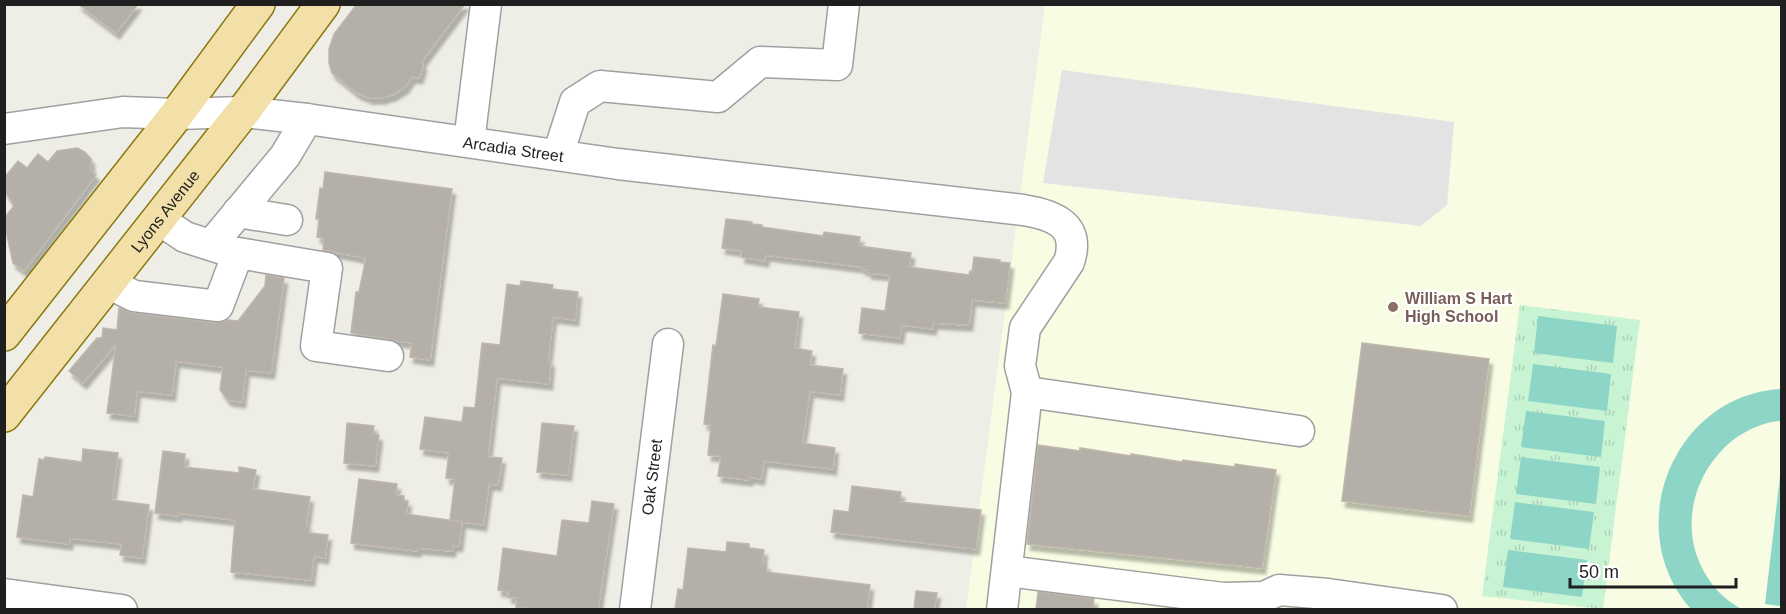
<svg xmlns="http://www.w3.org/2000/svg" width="1786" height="614" font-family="Helvetica,sans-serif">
	<defs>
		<pattern id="park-tufts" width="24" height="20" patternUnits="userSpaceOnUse" patternTransform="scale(1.5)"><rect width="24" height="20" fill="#c8f4d4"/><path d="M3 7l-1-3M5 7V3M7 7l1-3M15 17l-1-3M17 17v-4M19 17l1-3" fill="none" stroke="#abd1b6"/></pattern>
		<filter id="shadow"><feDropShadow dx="3.5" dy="6" stdDeviation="1.5" flood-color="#0004"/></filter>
	</defs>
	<rect width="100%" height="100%" fill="#efeee6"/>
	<polygon fill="#f7fce3" points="1045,5 1781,5 1781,609 966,610"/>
	<polygon fill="url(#park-tufts)" points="1520,305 1640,320 1603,609 1482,596"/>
	<g fill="#8dd5c7">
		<polygon points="1538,316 1617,326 1613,363 1534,353"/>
		<polygon points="1533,364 1611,374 1607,411 1528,401"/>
		<path d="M1781 389V421C1761 422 1738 434 1724 448 1683 489 1679 554 1723 596 1728 601 1735 605 1741 609H1691C1620 529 1673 395 1781 389Z"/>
		<polygon points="1526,411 1605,421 1601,457 1521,447"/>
		<polygon points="1521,457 1600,467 1596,504 1516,494"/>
		<polygon points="1781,468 1782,606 1781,606 1765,604"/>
		<polygon points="1515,502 1594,512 1589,549 1510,539"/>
		<polygon points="1508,550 1587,560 1582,597 1503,587"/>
	</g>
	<polygon fill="#e3e3e3" points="1062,70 1454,122 1447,205 1421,226 1043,183"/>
	<g fill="#b4b0a9" stroke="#bfb7aa" stroke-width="1.5" filter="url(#shadow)">
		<polygon points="78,4 138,4 116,33"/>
		<polygon points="357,4 465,4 422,61 423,67 419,78 412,77 405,87 394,94 382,98 369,98 357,93 332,73 329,63 329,49 334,34"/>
		<polygon points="77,148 85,152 91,159 91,171 96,175 24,271 13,263 4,222 4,218 14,206 4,190 4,178 18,161 27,168 38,154 48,162 57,151"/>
		<polygon points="325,172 452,189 430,360 410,357 412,343 351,333 356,292 359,292 366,258 323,250 324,238 317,237 319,219 316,219 320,188 323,189"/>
		<polygon points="726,219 752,222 752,224 762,225 762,227 823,236 824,232 860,237 859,246 911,253 909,267 969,275 970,271 972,272 974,257 1000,260 1000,262 1010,263 1005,303 972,300 969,325 933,323 933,329 902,325 900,338 859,333 862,308 885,311 890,275 868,273 868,270 862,269 862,267 766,255 765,261 741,257 742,251 722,248"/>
		<polygon points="266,275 284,278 271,373 246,370 242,402 228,400 220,390 223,367 176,361 172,395 137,391 134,416 107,413 116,344 83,383 69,371 97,338 102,338 103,328 117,330 119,308 132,313 216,323 228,320 238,321 265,286"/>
		<polygon points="521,281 553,285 552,289 578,292 575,320 553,317 548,361 551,361 549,384 497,378 488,457 502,458 498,485 489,484 483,525 450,520 455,479 446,478 449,453 420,449 425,417 462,422 464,407 475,408 482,343 500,345 507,284 520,286"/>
		<polygon points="723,294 759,299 758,307 799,312 795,348 812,351 810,365 843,369 840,395 810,391 802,443 835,448 833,469 764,461 761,479 750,477 749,480 718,476 721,456 708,455 711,425 704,424 713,345 716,346"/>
		<polygon points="1362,343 1489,359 1469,516 1342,501"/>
		<polygon points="347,423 374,426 373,434 379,435 375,466 344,463"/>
		<polygon points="542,423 574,426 568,475 537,472"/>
		<polygon points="1038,445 1080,451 1080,448 1131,456 1131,454 1182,462 1183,460 1235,467 1235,464 1276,470 1262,568 1027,544"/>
		<polygon points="83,449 118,453 112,500 149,505 142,558 120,555 122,544 70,538 69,544 17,537 23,495 33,497 39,459 44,460 45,457 82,462"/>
		<polygon points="163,451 185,454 184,467 239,473 239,467 256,470 253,489 310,497 306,526 309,527 309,533 328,535 325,558 314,556 311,580 231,572 235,520 178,513 178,516 155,513"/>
		<polygon points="359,479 397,484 396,495 404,496 404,501 408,501 406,514 462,522 459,546 453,545 452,551 418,548 417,551 351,543"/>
		<polygon points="852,486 901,492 900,502 981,510 976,549 831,532 834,510 849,512"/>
		<polygon points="592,501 614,504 598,609 539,609 516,607 517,598 508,597 509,592 498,590 503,548 557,556 562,520 589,523"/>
		<polygon points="727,542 749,544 749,548 764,550 762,564 767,564 766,572 870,585 867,609 675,609 678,589 683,590 688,548 726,552"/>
		<polygon points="916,591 937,593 934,609 914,609"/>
		<polygon points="1038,592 1094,599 1093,609 1036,609"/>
	</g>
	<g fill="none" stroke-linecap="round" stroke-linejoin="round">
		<g stroke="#a0a0a0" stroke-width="33">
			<g id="minor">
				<path id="s1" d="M4 129 123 112 177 114 243 112 307 119 618 164 1023 210C1054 215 1081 225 1069 262L1025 328 1020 366 1027 392 1002 610"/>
				<polyline points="469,142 486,4"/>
				<polyline points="558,155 575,102 600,86 718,97 760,62 837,65 844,4"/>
				<polyline points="238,212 287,220"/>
				<polyline points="158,219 185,237 229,251"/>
				<polyline points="211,245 285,156 307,119"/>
				<polyline points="108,283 134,296 218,306 238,253 327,268 316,346 388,356"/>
				<polyline points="1027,392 1299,431"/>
				<polyline points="1007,571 1223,598 1264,597 1279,590 1328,594 1442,610"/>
				<polyline points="4,594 122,610"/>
				<path id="s2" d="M635 610 668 344"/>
			</g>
		</g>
		<g stroke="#8a7911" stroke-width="36">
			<g id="major">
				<polyline points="4,334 177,114 258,4"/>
				<path id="s3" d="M4 415 243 112 323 4"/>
			</g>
		</g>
		<use href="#minor" stroke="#fff" stroke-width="30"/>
		<use href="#major" stroke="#f2e0a8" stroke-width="33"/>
	</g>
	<circle fill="#8d6e63" stroke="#fff" stroke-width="2" cx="1393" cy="307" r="6"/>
	<g text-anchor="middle" stroke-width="4.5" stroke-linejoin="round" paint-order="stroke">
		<g font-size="16" fill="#1f1f1f" stroke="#fff">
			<text dy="6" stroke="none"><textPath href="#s1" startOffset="513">Arcadia Street</textPath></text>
			<text dy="6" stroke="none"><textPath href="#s3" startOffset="260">Lyons Avenue</textPath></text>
			<text dy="6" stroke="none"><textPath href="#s2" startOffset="134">Oak Street</textPath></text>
		</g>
		<g font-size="16" font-weight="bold" fill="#785e54" stroke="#fff" text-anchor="start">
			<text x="1405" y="304">William S Hart<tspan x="1405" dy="18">High School</tspan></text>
		</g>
	</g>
	<rect width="1786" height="614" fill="none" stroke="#1f1f1f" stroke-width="12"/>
	<path d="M1570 578v9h166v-9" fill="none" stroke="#1f1f1f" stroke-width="3"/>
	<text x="1579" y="578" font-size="18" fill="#1f1f1f" stroke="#ffffff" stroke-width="4.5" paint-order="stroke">50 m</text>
</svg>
